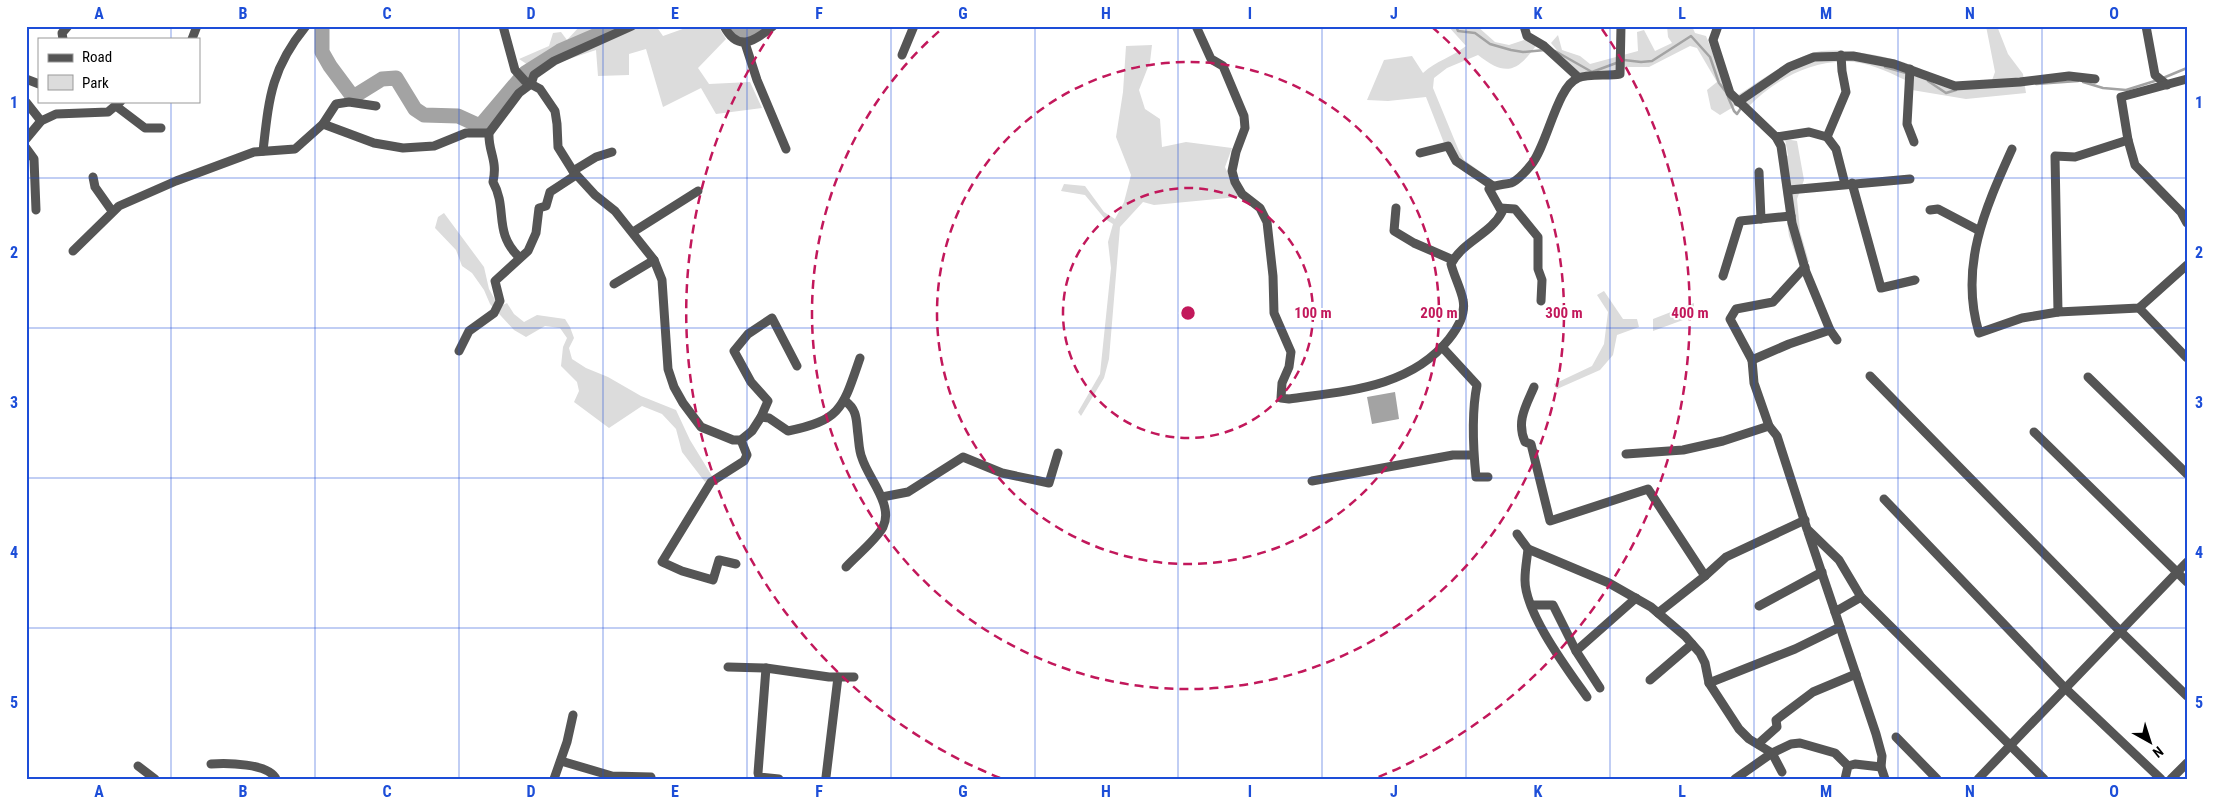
<svg xmlns="http://www.w3.org/2000/svg" width="2213" height="805" font-family="'Roboto Condensed',sans-serif">
	<rect width="100%" height="100%" fill="#fff"/>
	<g fill="#dcdcdc">
		<polygon points="580,26 656,26 663,36 691,26 718,26 726,39 698,68 709,84 750,82 762,108 716,114 701,88 663,107 646,49 629,54 629,75 598,76 596,50 536,70 519,59 549,46 553,33 561,32 567,40"/>
		<path d="M1448 26H1477L1495 42 1509 45 1524 40 1538 43C1518 71 1507 78 1478 55L1447 68 1434 78 1433 88 1459 151 1464 160 1492 180 1485 183 1451 161 1426 97 1388 101 1367 100 1384 60 1412 56 1423 73C1436 61 1452 57 1466 46Z"/>
		<polygon points="1667,26 1692,26 1695,33 1706,36 1723,79 1737,99 1735,106 1720,115 1711,109 1707,90 1717,82 1697,48 1690,46 1649,67 1626,67 1602,76 1575,72 1551,43 1558,35 1562,50 1580,56 1590,64 1638,51 1637,32 1644,30 1655,51 1672,43 1668,37"/>
		<path d="M1986 26H1997L2008 54 2023 74 2026 93 1966 99 1912 90V83C1894 75 1874 64 1854 62 1815 58 1775 79 1748 107L1738 95C1762 80 1785 62 1812 53 1836 45 1898 57 1921 69 1928 74 1935 81 1942 86L1991 83 1995 72Z"/>
		<polygon points="1152,45 1150,62 1139,90 1145,109 1160,119 1162,147 1186,142 1232,148 1225,167 1238,197 1154,205 1143,202 1120,227 1109,359 1104,378 1081,416 1078,412 1100,374 1111,268 1108,242 1113,224 1105,219 1085,195 1061,191 1064,184 1085,186 1104,212 1115,219 1124,202 1131,175 1116,137 1123,92 1126,46"/>
		<polygon points="1785,139 1797,141 1804,180 1797,199 1800,231 1809,262 1800,267 1789,236 1780,167 1788,155"/>
		<polygon points="444,213 484,267 489,289 499,307 507,303 514,314 524,322 537,315 565,319 570,327 574,338 569,348 572,359 586,368 608,377 641,396 676,410 690,440 712,476 705,482 682,452 676,429 662,414 642,406 609,428 574,402 579,391 577,382 561,366 563,347 567,338 560,328 545,326 526,337 514,330 490,304 484,290 472,273 462,266 456,250 435,228 438,217"/>
		<polygon points="1604,291 1623,319 1637,319 1639,327 1617,335 1613,355 1600,370 1557,389 1554,384 1592,366 1604,344 1608,312 1597,295"/>
		<polygon points="1694,303 1694,316 1653,331 1653,319"/>
	</g>
	<polygon fill="#a3a3a3" points="1395,392 1399,419 1372,424 1367,397"/>
	<g fill="none" stroke-linecap="round" stroke-linejoin="round">
		<g stroke="#a3a3a3" stroke-width="2.5">
			<polyline points="1456,26 1458,31 1475,33 1490,44 1511,50 1523,52 1545,50"/>
			<polyline points="1555,51 1592,72 1619,62"/>
			<polyline points="1624,60 1641,62 1652,61 1691,36 1710,57 1719,83 1726,92"/>
			<polyline points="1885,67 1906,73"/>
			<polyline points="2163,78 2187,68"/>
			<polyline points="1928,81 1946,93 1956,90"/>
			<polyline points="2083,82 2103,88 2126,90 2158,80"/>
			<polyline points="2036,84 2078,81"/>
			<polyline points="1728,97 1734,111 1737,114 1741,108"/>
		</g>
		<g stroke="#a3a3a3" stroke-width="15">
			<polyline points="322,26 322,52 330,66 353,97 382,79 396,78 415,109 424,115 458,116 480,126 525,73 560,51 618,26"/>
			<path d="M734 26C744 32 752 35 762 26"/>
		</g>
		<g stroke="#555" stroke-width="9">
			<polyline points="503,26 515,70 525,81 540,89 555,111 557,124 558,147 573,171 595,195 615,211 654,260 662,280 668,369 674,387 683,403 701,427 733,440 741,440 752,431 761,417 768,401 751,382 734,351 748,334 772,318 797,366"/>
			<path d="M724 26C738 53 755 41 773 26"/>
			<path d="M1196 26 1211 59 1223 66 1244 116 1245 128 1236 152 1232 171 1235 182 1242 194 1260 208 1267 222 1273 276 1274 313 1291 352 1289 367 1282 383 1281 398 1289 399C1346 391 1410 388 1449 339 1457 329 1466 314 1463 300 1461 289 1454 276 1451 264 1463 241 1491 234 1502 212L1489 189C1496 184 1503 185 1511 183 1517 181 1526 171 1531 165 1547 146 1557 86 1578 78 1587 74 1609 76 1620 74L1621 26"/>
			<polyline points="1524,26 1527,36 1544,46 1578,77"/>
			<polyline points="1718,26 1713,40 1730,93 1776,137 1781,146 1792,223 1806,272 1830,330 1837,340"/>
			<polyline points="2146,26 2155,75 2167,85"/>
			<polyline points="63,39 62,33 68,26"/>
			<polyline points="192,39 197,26"/>
			<polyline points="745,43 757,80 786,149"/>
			<polyline points="902,55 914,26"/>
			<polyline points="1910,69 1907,124 1914,142"/>
			<polyline points="26,79 39,84"/>
			<polyline points="2187,79 2121,97 2128,140 2075,157 2055,156 2058,312 2139,308 2187,265"/>
			<polyline points="26,102 41,121"/>
			<polyline points="1738,102 1789,67 1814,57 1853,56 1894,64 1955,86 2020,82 2069,76 2095,79"/>
			<polyline points="116,106 145,128 161,128"/>
			<polyline points="323,124 374,143 403,148 434,146 466,133 489,133"/>
			<polyline points="1776,137 1809,132 1827,137 1846,92 1842,71 1841,55"/>
			<polyline points="1827,137 1836,149 1845,184"/>
			<polyline points="26,139 41,121 56,114 108,112 121,101"/>
			<polyline points="2128,140 2135,165 2181,212 2187,223"/>
			<polyline points="26,148 34,159 36,210"/>
			<path d="M2012 149C1985 209 1959 266 1979 333L2022 318 2058 312"/>
			<path d="M263 151C269 98 271 69 306 26"/>
			<polyline points="1420,153 1448,146 1456,161 1493,186"/>
			<polyline points="573,171 596,157 612,152"/>
			<polyline points="1759,172 1761,219"/>
			<polyline points="93,177 95,187 112,211"/>
			<polyline points="1852,183 1881,288 1915,280"/>
			<polyline points="1789,190 1910,179"/>
			<polyline points="1396,208 1394,231 1414,243 1453,260"/>
			<polyline points="1500,208 1515,209 1538,237 1538,269 1542,280 1541,301"/>
			<polyline points="1930,210 1938,209 1978,230"/>
			<polyline points="633,232 698,191"/>
			<polyline points="73,251 119,206 176,181 254,152 295,149 323,124 336,104 349,102 376,106"/>
			<path d="M519 257C493 232 508 209 493 182 498 160 488 152 489 133L519 93 531 84 534 75 554 61 632 26"/>
			<polyline points="1723,276 1740,221 1791,216"/>
			<polyline points="614,284 654,260"/>
			<polyline points="2139,308 2187,358"/>
			<path d="M1442 347 1477 385C1471 415 1473 447 1476 477H1488"/>
			<polyline points="459,351 469,331 494,313 500,301 495,281 528,251 536,233 539,208 546,206 550,192 576,175"/>
			<polyline points="1752,360 1730,319 1736,309 1773,302 1805,267"/>
			<polyline points="1870,376 2120,631 2187,696"/>
			<polyline points="2088,377 2187,474"/>
			<path d="M1534 387C1526 406 1516 421 1525 442L1531 444 1550 521 1648 489 1705 576"/>
			<path d="M845 401C858 410 856 421 858 435 859 443 859 451 862 458 868 478 894 505 883 527 877 539 856 556 846 567"/>
			<path d="M761 417 769 418 788 431C842 420 843 407 860 358"/>
			<polyline points="1769,426 1777,436 1807,529 1839,560 1861,597 2044,779"/>
			<polyline points="2034,432 2187,582"/>
			<polyline points="1626,454 1683,450 1723,441 1769,426 1754,383 1752,360 1789,344 1830,330"/>
			<polyline points="1312,481 1453,455 1473,455"/>
			<polyline points="882,497 908,492 963,457 1002,473 1049,483 1058,453"/>
			<polyline points="1884,499 2065,688 2161,779"/>
			<polyline points="1808,532 1835,612 1861,597"/>
			<path d="M1517 534 1528 549C1527 559 1525 569 1525 579 1524 612 1568 670 1587 697"/>
			<polyline points="1528,549 1609,583 1651,607 1685,636 1700,653 1705,663 1709,683 1739,729 1749,739 1772,753 1782,772"/>
			<polyline points="736,564 719,560 713,580 682,571 662,562 711,482 744,461 747,455 741,440"/>
			<polyline points="1532,605 1553,605 1576,651 1600,688"/>
			<polyline points="1759,606 1822,572"/>
			<polyline points="1835,612 1876,734 1882,756 1881,767 1885,779"/>
			<polyline points="1658,613 1705,576 1726,557 1805,520"/>
			<polyline points="1576,651 1636,598"/>
			<polyline points="728,667 766,668 829,677 854,677"/>
			<polyline points="766,668 758,773 759,777 779,779"/>
			<polyline points="1650,680 1692,644"/>
			<polyline points="1709,683 1795,649 1840,627"/>
			<polyline points="1896,737 1937,779"/>
			<polyline points="1758,744 1777,727 1776,720 1813,692 1856,674"/>
			<polyline points="561,761 612,776 651,777"/>
			<path d="M211 764C226 763 269 763 276 779"/>
			<polyline points="138,766 155,779"/>
			<polyline points="826,777 838,677"/>
			<polyline points="554,779 567,742 573,715"/>
			<polyline points="1735,779 1772,753 1791,744 1800,743 1835,753 1848,766"/>
			<polyline points="1845,779 1848,766 1855,764 1881,767"/>
			<polyline points="1978,779 2187,562"/>
			<polyline points="2171,779 2187,763"/>
		</g>
	</g>
	<path fill="none" stroke="#1d4ed8" stroke-width="1" stroke-opacity="0.55" d="M171 26V39M315 26V779M459 26V779M603 26V779M747 26V779M891 26V779M1035 26V779M1178 26V779M1322 26V779M1466 26V779M1610 26V779M1754 26V779M1898 26V779M2042 26V779M171 101V779M26 178H2187M26 328H2187M26 478H2187M26 628H2187"/>
	<g fill="none" stroke="#c2185b" stroke-width="2.5" stroke-dasharray="9 6">
		<circle cx="1188" cy="313" r="125"/>
		<circle cx="1188" cy="313" r="251"/>
		<path d="M1432 27A376 376 0 1 1 944 27"/>
		<path d="M1000 778A502 502 0 0 1 774 29M1602 29A502 502 0 0 1 1376 778"/>
	</g>
	<circle cx="1188" cy="313" r="8" fill="#c2185b" stroke="#fff" stroke-width="2.5"/>
	<g font-size="15" text-anchor="middle" font-weight="bold" fill="#c2185b" stroke="#fff" stroke-width="4" stroke-linejoin="round" paint-order="stroke">
		<text x="1313" y="318">100 m</text>
		<text x="1439" y="318">200 m</text>
		<text x="1564" y="318">300 m</text>
		<text x="1690" y="318">400 m</text>
	</g>
	<rect width="2213" height="805" fill="none" stroke="#ffffff" stroke-width="55"/>
	<rect x="38" y="38" width="162" height="65" fill="#ffffff" stroke="#999999"/>
	<rect x="48" y="54" width="25" height="8" fill="#555555" stroke="#999999"/>
	<text x="82" y="62" font-size="15" fill="#000000">Road</text>
	<rect x="48" y="75" width="25" height="15" fill="#dcdcdc" stroke="#999999"/>
	<text x="82" y="88" font-size="15" fill="#000000">Park</text>
	<g transform="translate(2150 742) rotate(141)" stroke="#ffffff" stroke-width="4" paint-order="stroke">
	<path d="M0-4L9 19L0 12L-9 19Z" fill="#000000"/>
	<text y="-8" font-size="14" font-weight="bold" text-anchor="middle" fill="#000000">N</text>
	</g>
	<rect x="28" y="28" width="2158" height="750" fill="none" stroke="#1d4ed8" stroke-width="2"/>
	<g font-size="16" text-anchor="middle" font-weight="bold" fill="#1d4ed8">
		<text x="99" y="19">A</text>
		<text x="243" y="19">B</text>
		<text x="387" y="19">C</text>
		<text x="531" y="19">D</text>
		<text x="675" y="19">E</text>
		<text x="819" y="19">F</text>
		<text x="963" y="19">G</text>
		<text x="1106" y="19">H</text>
		<text x="1250" y="19">I</text>
		<text x="1394" y="19">J</text>
		<text x="1538" y="19">K</text>
		<text x="1682" y="19">L</text>
		<text x="1826" y="19">M</text>
		<text x="1970" y="19">N</text>
		<text x="2114" y="19">O</text>
		<text x="14" y="108">1</text>
		<text x="2199" y="108">1</text>
		<text x="14" y="258">2</text>
		<text x="2199" y="258">2</text>
		<text x="14" y="408">3</text>
		<text x="2199" y="408">3</text>
		<text x="14" y="558">4</text>
		<text x="2199" y="558">4</text>
		<text x="14" y="708">5</text>
		<text x="2199" y="708">5</text>
		<text x="99" y="797">A</text>
		<text x="243" y="797">B</text>
		<text x="387" y="797">C</text>
		<text x="531" y="797">D</text>
		<text x="675" y="797">E</text>
		<text x="819" y="797">F</text>
		<text x="963" y="797">G</text>
		<text x="1106" y="797">H</text>
		<text x="1250" y="797">I</text>
		<text x="1394" y="797">J</text>
		<text x="1538" y="797">K</text>
		<text x="1682" y="797">L</text>
		<text x="1826" y="797">M</text>
		<text x="1970" y="797">N</text>
		<text x="2114" y="797">O</text>
	</g>
</svg>
